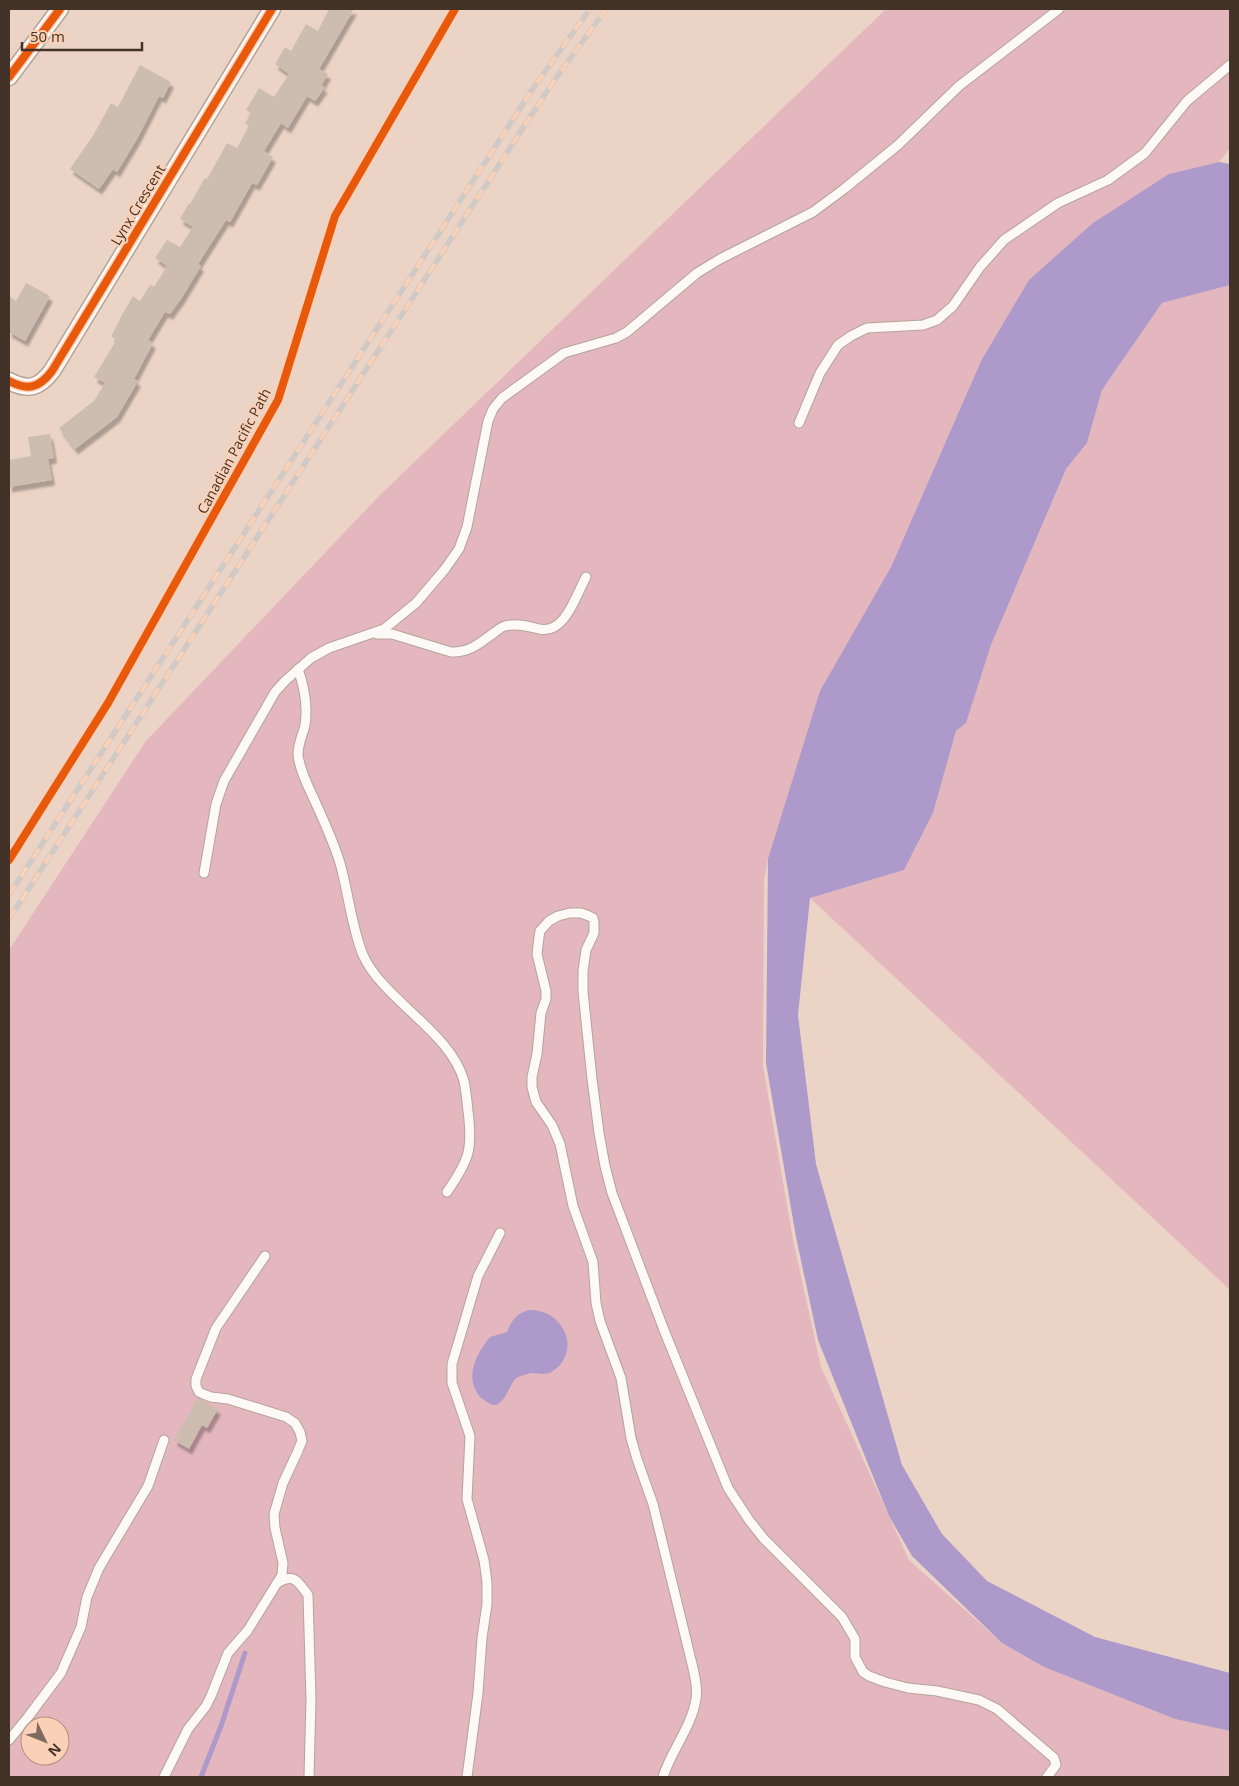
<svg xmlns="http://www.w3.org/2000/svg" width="1239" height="1786" font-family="'Open Sans',sans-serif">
	<defs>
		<filter id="shadow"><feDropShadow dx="3" dy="5.5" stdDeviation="1" flood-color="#0004"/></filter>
	</defs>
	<rect width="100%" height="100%" fill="#ebd4c6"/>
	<g fill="#e4b6be" fill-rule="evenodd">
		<path d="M886 9H1230V148L1219 162 1169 174 981 361 891 567 768 859 764 880 763 1066 793 1240 821 1367 909 1560 1002 1643 1044 1667 1175 1719 1230 1731V1777H9V950L146 741 379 496ZM30 1726H60V1756H30Z"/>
		<polygon points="1230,285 1230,1290 810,898 904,870 933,813 956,731 966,722 991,645 1066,469 1087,443 1102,390 1162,303"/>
	</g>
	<g fill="#ad99ca">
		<polygon points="1219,162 1230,164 1230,285 1162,303 1102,390 1087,443 1066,469 991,645 966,723 956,731 933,813 904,870 810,898 798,1015 816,1164 902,1465 942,1534 987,1581 1095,1637 1230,1673 1230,1731 1175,1719 1044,1667 1002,1643 912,1556 889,1516 818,1340 796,1237 766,1063 768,859 820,691 891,567 981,361 1029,280 1093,223 1169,174"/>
		<path d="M529 1310C564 1309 582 1351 553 1371 546 1376 540 1373 531 1373 526 1374 521 1376 516 1378 510 1385 506 1399 498 1404 492 1407 488 1402 484 1400 480 1398 478 1395 476 1391 466 1372 478 1352 490 1337L507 1332C512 1321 515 1314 529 1310Z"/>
	</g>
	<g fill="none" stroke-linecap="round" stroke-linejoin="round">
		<polyline stroke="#ad99ca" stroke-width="5" points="201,1777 221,1726 245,1653"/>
	</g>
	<g fill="#cdbdb0" filter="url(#shadow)">
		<polygon points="329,9 354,9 319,69 328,74 321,86 325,87 315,101 307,96 288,128 281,123 264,151 273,157 257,185 252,183 230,222 226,220 198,264 201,266 181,299 170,314 165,312 148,340 153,343 134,379 138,381 117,417 75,449 59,428 94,401 105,383 94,377 117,339 111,337 122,315 133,296 140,301 150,285 154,287 167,266 155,258 167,240 180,247 193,227 180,219 189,203 190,204 205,178 207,179 227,143 237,148 249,126 245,123 251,113 246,110 259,88 274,97 289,74 275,64 285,47 291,51 306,24 318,31"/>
		<polygon points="140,65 171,82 163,98 159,96 137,139 117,172 113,169 99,189 70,169 94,134 111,103 118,107"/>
		<polygon points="26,283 50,296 25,341 9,332 9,296 16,301"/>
		<polygon points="50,434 54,458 48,459 52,480 9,487 9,460 31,456 28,437"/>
		<polygon points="198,1398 218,1409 207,1428 202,1425 189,1449 174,1440"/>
	</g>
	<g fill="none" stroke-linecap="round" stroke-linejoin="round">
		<g stroke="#b5a498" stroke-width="11">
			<g id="lane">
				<polyline points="799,423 820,373 838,345 851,336 867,328 923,325 937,320 953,306 980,267 1004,240 1058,203 1108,180 1145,153 1187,101 1230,65"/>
				<path d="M377 634H392L451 652C470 653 481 642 495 632 498 630 501 627 505 626 516 623 528 626 539 629 565 635 576 595 586 577"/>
				<path d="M298 669C304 686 308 706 305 725 303 734 298 744 298 754 299 768 307 784 313 797 323 819 333 840 340 863 348 891 352 929 363 955 383 1000 450 1031 464 1081 466 1091 467 1101 468 1111 473 1150 469 1160 447 1192"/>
				<polyline points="204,873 216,804 224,781 275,692 285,681 311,658 329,648 384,629 416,603 445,569 459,549 467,527 488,421 493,409 502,398 564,353 616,338 627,332 697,273 720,259 813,212 844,189 898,145 959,86 1059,9"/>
				<path d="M277 1583C294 1573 298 1581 308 1595L311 1699 309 1777"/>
				<polyline points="9,1740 28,1717 61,1673 81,1627 87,1597 99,1568 148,1486 164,1440"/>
				<polyline points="164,1777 188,1729 206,1706 211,1696 228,1653 248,1630 282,1575 283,1563 275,1528 274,1514 283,1483 297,1453 302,1441 300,1432 295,1423 286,1417 228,1399 211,1397 203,1394 199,1392 196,1386 196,1379 216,1328 265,1256"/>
				<polyline points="467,1777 478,1693 482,1638 487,1604 487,1582 484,1560 467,1499 470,1436 452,1383 452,1364 478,1276 500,1233"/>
				<path d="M663 1777C671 1751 692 1726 696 1699 698 1688 695 1678 693 1668L653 1504 637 1459 631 1438 621 1378 600 1321 596 1303 593 1262 573 1206 560 1144 552 1125 536 1102 532 1087V1077L537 1054 541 1013 546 999V991L537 954 539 937 540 931 549 921 558 916 570 913H581L589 916 593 918 594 923V933L586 950 583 971V992L592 1079 599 1133 605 1166 612 1193 664 1330 728 1488 749 1520 764 1539 842 1617 855 1639V1657L863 1672 869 1676 885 1682 908 1688 937 1691 979 1700 997 1709 1054 1758 1056 1765 1047 1777"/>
			</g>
		</g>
		<g stroke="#b5a498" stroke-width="19">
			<g id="street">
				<polyline points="9,77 60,9"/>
				<path d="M9 381C28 391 39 388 52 371L272 9"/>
			</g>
		</g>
		<use href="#lane" stroke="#fcf9f6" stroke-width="9"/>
		<use href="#street" stroke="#fcf9f6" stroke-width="16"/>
		<g stroke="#d0c9c5" stroke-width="5.5">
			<g id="rail">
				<polyline points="9,895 536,84 590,9"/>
				<polyline points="9,919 549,88 606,9"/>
			</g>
		</g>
		<use href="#rail" stroke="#fad1b7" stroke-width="4" stroke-dasharray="11" stroke-linecap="butt"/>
		<g stroke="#fad1b7" stroke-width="11">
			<g id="cycleway">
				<polyline points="9,77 60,9"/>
				<path d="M9 381C28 391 39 388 52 371L272 9"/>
				<polyline points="9,860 108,703 278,400 335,216 455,9"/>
			</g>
		</g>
		<use href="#cycleway" stroke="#e8590c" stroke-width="8"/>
	</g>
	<g text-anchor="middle" stroke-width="4" stroke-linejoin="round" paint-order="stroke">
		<g font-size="14" fill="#423227" stroke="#fad1b7">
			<text transform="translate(138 205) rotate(-59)" y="5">Lynx Crescent</text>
			<text transform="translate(234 451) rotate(-62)" y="5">Canadian Pacific Path</text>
		</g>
	</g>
	<rect width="1239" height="1786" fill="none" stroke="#423227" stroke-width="20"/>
	<g transform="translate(45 1741) rotate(133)"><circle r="24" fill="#fad1b7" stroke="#b0917d"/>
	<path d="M0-4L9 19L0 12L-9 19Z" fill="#7d6b5f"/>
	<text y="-8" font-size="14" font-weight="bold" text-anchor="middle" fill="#423227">N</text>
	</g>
	<path d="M22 42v8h120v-8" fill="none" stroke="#423227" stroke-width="2.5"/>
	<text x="30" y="42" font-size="15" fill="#423227" stroke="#fad1b7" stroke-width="4" paint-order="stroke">50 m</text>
</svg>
